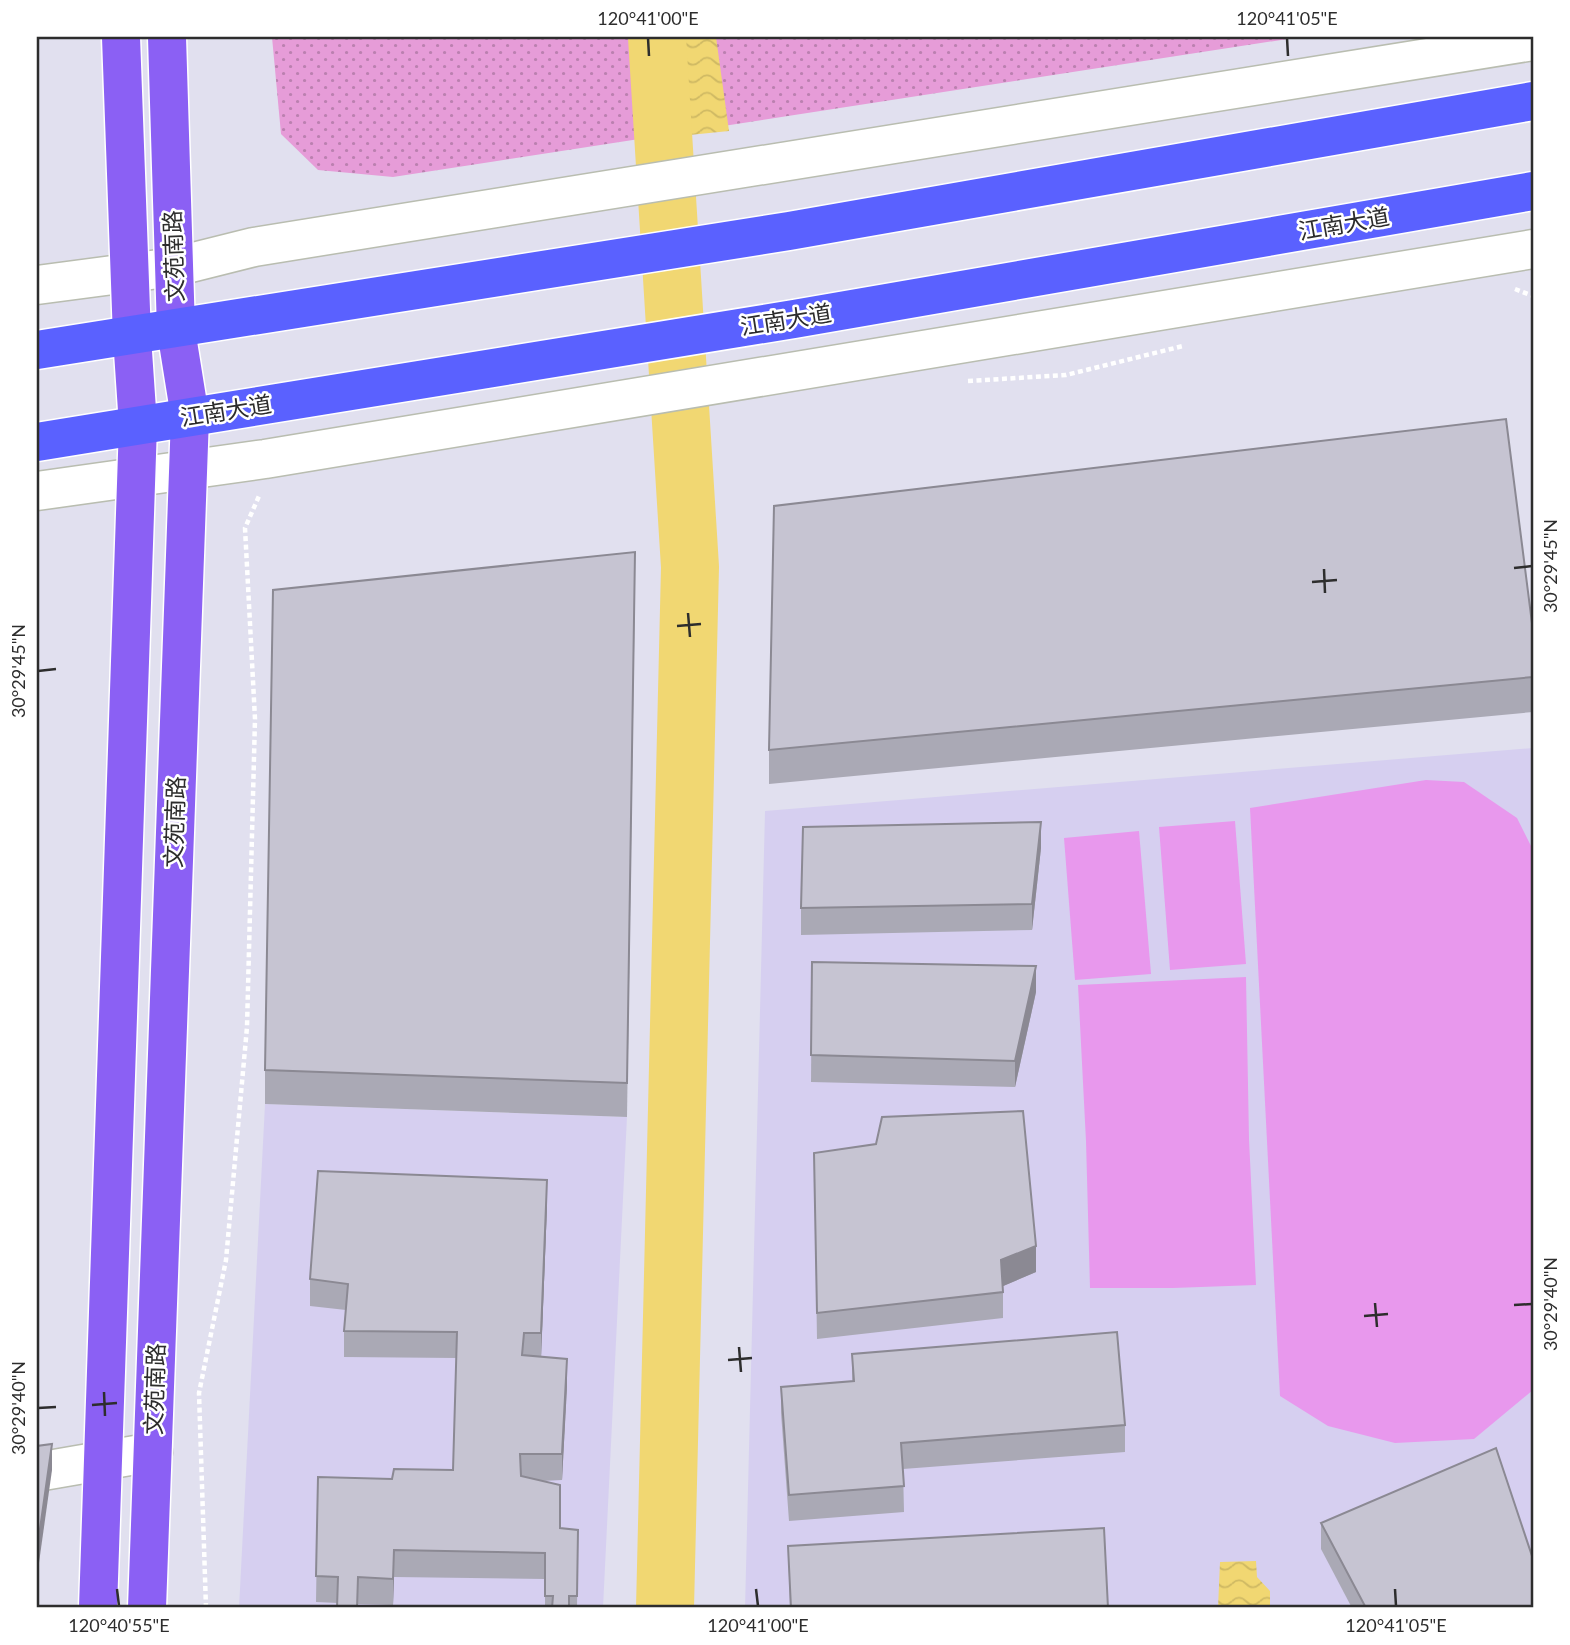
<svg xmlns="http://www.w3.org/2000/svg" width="1570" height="1645" font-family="Lato,'Noto Sans SC',sans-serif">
	<defs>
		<pattern id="grass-dots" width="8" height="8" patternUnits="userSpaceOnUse" patternTransform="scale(1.75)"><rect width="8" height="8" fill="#e69cd8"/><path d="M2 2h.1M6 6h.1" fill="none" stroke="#bb80b0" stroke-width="1.8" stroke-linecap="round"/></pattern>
		<pattern id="water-waves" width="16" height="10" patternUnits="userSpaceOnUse" patternTransform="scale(1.75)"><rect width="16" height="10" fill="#f1d772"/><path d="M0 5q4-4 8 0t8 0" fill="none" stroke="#cfb963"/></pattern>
	</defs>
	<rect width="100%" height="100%" fill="#e1e0ef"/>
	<g fill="#d6cff0">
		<polygon points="1533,748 1533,1608 745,1608 765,811"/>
		<polygon points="265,1104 627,1117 603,1608 239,1608"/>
	</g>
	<polygon fill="url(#grass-dots)" points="272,37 1300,37 393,177 318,170 281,134"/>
	<g fill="#e898ed">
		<polygon points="1426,780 1464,782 1517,818 1533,850 1533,1390 1474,1439 1395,1443 1328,1426 1280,1396 1250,808"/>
		<polygon points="1235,821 1246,964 1170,970 1159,827"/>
		<polygon points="1139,831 1151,974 1075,980 1064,838"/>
		<polygon points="1246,977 1249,1139 1256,1285 1173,1288 1090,1288 1086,1141 1078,985"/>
	</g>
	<g fill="url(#water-waves)">
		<polygon points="638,37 716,37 729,131 650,139"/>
		<polygon points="1256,1561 1257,1577 1270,1591 1270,1608 1218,1608 1220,1562"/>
	</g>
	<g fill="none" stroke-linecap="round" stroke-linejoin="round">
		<polyline stroke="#f1d772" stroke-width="58" points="657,37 690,567 665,1608"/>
		<g stroke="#b9bdb0" stroke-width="41">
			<g id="minor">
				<polyline points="37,285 174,267 254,247 1533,41"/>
				<polyline points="37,491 265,459 1533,249"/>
				<polyline points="37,1472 153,1452"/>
			</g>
		</g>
		<g stroke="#fff" stroke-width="41">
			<g id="major">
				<polyline points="98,1608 138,425 132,337 121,37"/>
				<polyline points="147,1608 190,417 176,330 167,37"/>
			</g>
		</g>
		<g stroke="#fff" stroke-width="41">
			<g id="highway">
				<polyline points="37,350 789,231 1533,101"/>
				<polyline points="37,442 794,319 1533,191"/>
			</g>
		</g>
		<g stroke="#fff" stroke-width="4.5" stroke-dasharray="5 3.5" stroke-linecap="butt">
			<polyline points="1515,289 1533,296"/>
			<polyline points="968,381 1066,375 1183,346"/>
			<polyline points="206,1608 199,1393 226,1260 247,1027 255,719 245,528 259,496"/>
		</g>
		<use href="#minor" stroke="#fff" stroke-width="38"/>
		<use href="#major" stroke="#8b60f4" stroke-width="38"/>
		<use href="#highway" stroke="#5a61ff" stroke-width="38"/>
	</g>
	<g fill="#aaa9b5">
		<polygon points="635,587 627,1117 265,1104 265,1070"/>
		<polygon points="1533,631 1533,712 769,784 769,750"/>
		<polygon points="1041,848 1032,930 801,935 801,908"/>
		<polygon points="812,962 1036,992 1015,1087 811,1082"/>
		<polygon points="814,1153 1036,1272 1003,1286 1003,1318 817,1339"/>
		<polygon points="547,1206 541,1357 567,1386 562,1480 542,1481 560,1528 578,1530 577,1608 545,1608 545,1579 394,1577 393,1605 358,1604 358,1608 337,1608 338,1603 316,1602 318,1477 392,1479 453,1470 456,1358 344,1357 344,1331 346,1310 310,1306 310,1279"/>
		<polygon points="852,1354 1125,1425 1125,1452 903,1469 904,1512 789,1521 781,1413 781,1387 852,1381"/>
		<polygon points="1321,1523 1533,1608 1352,1608 1321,1549"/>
		<polygon points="788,1546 1108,1608 790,1608"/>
	</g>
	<g fill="#8b8993">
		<polygon points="1041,822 1041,848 1032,930 1032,904"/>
		<polygon points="1036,966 1036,992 1015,1087 1015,1061"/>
		<polygon points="547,1180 547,1206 541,1359 541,1333"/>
		<polygon points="1036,1246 1036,1272 1001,1287 1001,1260"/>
		<polygon points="567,1359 567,1386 562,1480 562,1454"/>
		<polygon points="52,1444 52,1470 37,1577 37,1550"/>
		<polygon points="394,1550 394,1577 393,1605 393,1579"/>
	</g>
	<g fill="#c6c4d2" stroke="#8b8993" stroke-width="2">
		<polygon points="1506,419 1533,631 1533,677 769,750 774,506"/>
		<polygon points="635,552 627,1083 265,1070 273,590"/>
		<polygon points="1041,822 1032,904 801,908 803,827"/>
		<polygon points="812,962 1036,966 1015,1061 811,1055"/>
		<polygon points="1023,1111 1036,1246 1001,1260 1003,1292 817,1313 814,1153 876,1144 882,1117"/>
		<polygon points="318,1171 547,1180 541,1333 524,1333 522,1355 567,1359 562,1454 520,1454 521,1476 560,1485 560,1528 578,1530 577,1596 569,1596 569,1608 552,1608 553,1596 545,1596 545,1553 394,1550 393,1579 358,1577 357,1608 337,1608 338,1577 316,1576 318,1477 392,1479 394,1469 453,1470 457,1332 344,1331 348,1284 310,1279"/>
		<polygon points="1117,1332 1125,1425 901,1443 904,1486 789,1495 781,1387 854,1381 852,1354"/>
		<polygon points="52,1444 37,1550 37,1446"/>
		<polygon points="1496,1448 1533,1559 1533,1608 1366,1608 1321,1523"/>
		<polygon points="1104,1528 1108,1608 791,1608 788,1546"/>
	</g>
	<path fill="none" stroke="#2d2d2d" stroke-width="2.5" d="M648 38 649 56M1287 38 1288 56M1514 568 1532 566M1324 569 1325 593M1312 582 1337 580M688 613 690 637M677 626 701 624M38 671 56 669M1375 1303 1377 1327M1514 1305 1532 1304M1364 1316 1388 1314M739 1347 741 1372M728 1360 752 1358M104 1392 105 1416M92 1405 117 1403M38 1408 56 1407M117 1589 119 1606M756 1589 758 1606M1395 1589 1396 1606"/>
	<g text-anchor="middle" stroke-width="5" stroke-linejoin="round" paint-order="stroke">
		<g font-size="23" fill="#2d2d2d" stroke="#fff">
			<text transform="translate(1344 224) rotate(-10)" y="8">江南大道</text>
			<text transform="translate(174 256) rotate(-92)" y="8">文苑南路</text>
			<text transform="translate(786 320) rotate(-9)" y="8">江南大道</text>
			<text transform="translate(226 411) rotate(-9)" y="8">江南大道</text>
			<text transform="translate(175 822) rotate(-88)" y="8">文苑南路</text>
			<text transform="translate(155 1389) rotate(-88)" y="8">文苑南路</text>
		</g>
	</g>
	<rect width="1570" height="1645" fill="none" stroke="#ffffff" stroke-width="77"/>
	<rect x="38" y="38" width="1494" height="1568" fill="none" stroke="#2d2d2d" stroke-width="2.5"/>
	<g font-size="18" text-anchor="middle" fill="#2d2d2d">
		<text x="648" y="25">120°41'00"E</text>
		<text x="1287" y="25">120°41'05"E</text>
		<text transform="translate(1551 566) rotate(-90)" y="6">30°29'45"N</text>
		<text transform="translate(19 671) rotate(-90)" y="6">30°29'45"N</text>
		<text transform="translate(1551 1304) rotate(-90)" y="6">30°29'40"N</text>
		<text transform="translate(19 1408) rotate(-90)" y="6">30°29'40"N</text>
		<text x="119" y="1632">120°40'55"E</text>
		<text x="758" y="1632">120°41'00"E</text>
		<text x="1396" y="1632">120°41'05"E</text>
	</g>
</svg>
